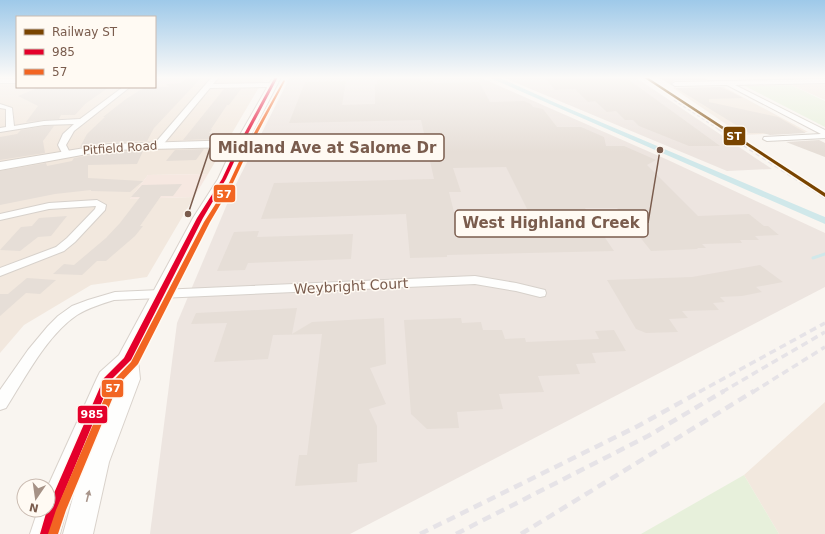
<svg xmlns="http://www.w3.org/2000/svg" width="825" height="534" font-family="'DejaVu Sans',sans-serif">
	<rect width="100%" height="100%" fill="#f9f5f0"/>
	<g fill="#f2e8de">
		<polygon points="0,77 17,77 17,87 155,87 155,77 265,77 208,174 148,175 130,199 194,197 147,277 91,285 24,325 0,353"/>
		<polygon points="825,84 825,100 791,85"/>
		<polygon points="724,87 808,132 742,135 673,88"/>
		<polygon points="825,402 825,534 779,534 744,475"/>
	</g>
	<polygon fill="#f6e8e1" points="208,174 194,197 130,199 148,175"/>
	<g fill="#ede5e0">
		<polygon points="290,77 479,77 668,160 825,233 825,287 350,534 150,534 177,323 233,190"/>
		<polygon points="502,77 635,77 772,169 727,171"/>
	</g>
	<g fill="#e7f0db">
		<polygon points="791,85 825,101 825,127 745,86"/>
		<polygon points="744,475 779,534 641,534"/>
	</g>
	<polygon fill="#d0e8ea" points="488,77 498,77 558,104 820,215 825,217 825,224"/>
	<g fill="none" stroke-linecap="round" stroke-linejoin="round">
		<polyline stroke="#d0e8ea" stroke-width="3" points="813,258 825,254"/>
	</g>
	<g fill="#e6ded7" fill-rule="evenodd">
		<polygon points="188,77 202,77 154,128 147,141 109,142 80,147 87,134 105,117 103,117 126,99 145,87 169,87 166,84 181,83"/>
		<polygon points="544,77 625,77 720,146 689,146 639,126 633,120 625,120 616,111 607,112 595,101 588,102 575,89 555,90"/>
		<polygon points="658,77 703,77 708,80 675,80 671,84 675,88 721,87 743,98 709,99 709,102 778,117 806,133 770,135 763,133 749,133"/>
		<path d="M421 79V82L433 81 434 83 479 82 490 102 524 101 531 104 533 107 543 109 557 127H581L604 137 606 146H624L656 160 647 165 698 216 749 214 764 226H768L779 235 755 236 759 240H740L742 243 702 244 706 248H697L698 249 651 251 617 208H585L614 251 447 255V257L410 258 406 214 261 219 274 183 434 179 428 152V145L426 142 421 120 289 123 305 82 346 81 342 105 375 104V84H377V80ZM506 167 535 225 458 228 449 192H461L453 168Z"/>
		<polygon points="40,87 109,87 85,104 75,115 61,115 59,119 26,122 38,106 18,96"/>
		<polygon points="224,89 241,89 229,105 227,105 211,129 212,129 209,133 215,133 211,139 183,140"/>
		<polygon points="44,126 54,126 43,141 45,153 0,160 0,137 17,134 21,130"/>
		<polygon points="819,140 825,143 825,157 786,142"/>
		<polygon points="204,149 196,160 166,161 175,150"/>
		<polygon points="143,151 137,164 88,165 88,178 143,181 130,192 91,191 91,190 55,194 0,205 0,171 46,163 47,166 72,161 74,158 109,152"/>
		<polygon points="182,184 173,196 161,196 140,226 143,226 135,236 106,261 97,261 82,275 53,274 64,264 74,265 106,238 120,223 140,197 131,197 142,185"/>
		<polygon points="67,216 51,236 38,237 20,251 0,250 21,227 32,226 39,218"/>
		<polygon points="259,231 257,237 353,234 351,259 248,263 245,270 217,271 234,232"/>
		<polygon points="760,265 783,282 756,287 762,292 742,296 720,297 725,302 713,303 719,310 682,311 688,318 669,319 678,332 646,333 636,329 607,280 692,277"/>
		<polygon points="27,278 56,280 40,294 26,293 0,316 0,294 8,294"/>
		<polygon points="297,308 292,334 312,322 384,318 386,364 370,368 386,404 369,409 377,426 377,462 358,464 357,482 295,486 299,455 307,455 322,334 273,335 268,359 214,362 227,323 191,324 196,313"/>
		<polygon points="461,318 462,323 481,322 483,330 502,330 505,339 525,338 526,342 599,339 595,331 614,330 626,351 592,353 596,363 576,364 580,374 538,376 544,392 499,394 503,409 457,412 459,428 427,429 411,414 404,320"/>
	</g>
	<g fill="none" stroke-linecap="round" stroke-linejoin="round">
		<g stroke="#d7d1cb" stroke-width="2">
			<g id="street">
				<polygon points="212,77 219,77 213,84 274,83 277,85 274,87 210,88 161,147 155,147 155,143"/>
				<rect x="0" y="79" width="17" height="4"/>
				<polygon points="825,79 825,83 735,85 825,130 825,138 767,141 763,139 764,137 821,134 727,85 675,86 672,84 675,82"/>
				<polygon points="123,87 130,87 74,131 66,145 70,153 69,155 63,155 58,145 63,134 74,124 44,125 0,132 0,128 6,127 6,109 0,108 0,104 12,108 14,126 44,121 80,119"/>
				<polygon points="97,200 106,205 105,210 75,242 64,251 0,276 0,268 56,247 67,238 95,209 96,206 49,209 0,220 0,214 49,203"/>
				<path d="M475 276 516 283 545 290 546 293 545 296 540 297 516 291 475 284 114 300C101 304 88 308 77 315 47 335 25 378 6 408L0 410V390L28 350 48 326 58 316 72 306 88 300 115 292Z"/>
			</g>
		</g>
		<g stroke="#d9d2cb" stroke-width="2">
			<polygon id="secondary" points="273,77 281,77 245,147 230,179 207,218 138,360 140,379 109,462 93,534 63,534 78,479 67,507 60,534 30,534 38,510 48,510 48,486 97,378 100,372 119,355 193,218 218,179 233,147 109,150 0,170 0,162 109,144 237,140"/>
		</g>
		<use href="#street" fill="#fefefd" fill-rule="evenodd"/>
		<use href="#secondary" fill="#fefefd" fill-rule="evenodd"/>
		<polyline stroke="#e6e3e7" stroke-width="1.5" stroke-dasharray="3.5 2" stroke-linecap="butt" points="674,100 720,130"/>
		<polyline stroke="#e6e3e7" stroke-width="2" stroke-dasharray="4.5 3" stroke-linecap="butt" points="718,129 822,196"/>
		<polyline stroke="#e6e3e7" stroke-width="2.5" stroke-dasharray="5.5 3.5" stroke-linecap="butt" points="821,195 825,198"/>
		<g stroke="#e6e3e7" stroke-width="3.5" stroke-dasharray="7 4.5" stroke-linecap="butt">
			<polyline points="699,392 825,323"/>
			<polyline points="722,392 825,332"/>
			<polyline points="753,392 825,347"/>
		</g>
		<g stroke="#e6e3e7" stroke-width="4.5" stroke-dasharray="9 6" stroke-linecap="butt">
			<polyline points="420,534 638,426 701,391"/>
			<polyline points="456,534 648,436 724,391"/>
			<polyline points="521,534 754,391"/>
		</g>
		<g stroke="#fffaf3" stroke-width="3">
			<polygon id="bus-1" points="275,77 278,77 241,147 226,179 203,218 131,360 111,380 58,507 50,534 40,534 47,510 48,510 48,507 104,378 124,358 197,218 222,179 237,147"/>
		</g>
		<g stroke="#fffaf3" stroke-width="3">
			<polygon id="bus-2" points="284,80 285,81 248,151 233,183 210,222 138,364 118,385 66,510 58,534 48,534 56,510 111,383 131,362 204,222 229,183 244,151 283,81"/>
		</g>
		<use href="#bus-1" fill="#e4002b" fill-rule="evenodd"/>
		<use href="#bus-2" fill="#f26522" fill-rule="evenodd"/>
		<g stroke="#fffaf3" stroke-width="3">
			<polygon id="rail-1" points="647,77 825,193 825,197 643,77"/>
		</g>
		<use href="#rail-1" fill="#794400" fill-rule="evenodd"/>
	</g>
	<defs><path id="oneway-solid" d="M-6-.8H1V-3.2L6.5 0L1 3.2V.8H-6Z"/></defs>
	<use fill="#a8958b" href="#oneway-solid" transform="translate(88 496) rotate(-76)"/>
	<linearGradient id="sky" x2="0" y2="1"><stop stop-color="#9ec9e9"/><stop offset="0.51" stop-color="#fcfaf8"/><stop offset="1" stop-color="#fcfaf8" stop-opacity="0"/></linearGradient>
	<rect width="825" height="152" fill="url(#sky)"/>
	<g text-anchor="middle" stroke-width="3" stroke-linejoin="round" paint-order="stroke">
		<g font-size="12" fill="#7a5c4d" stroke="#fffaf3">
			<text transform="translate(120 148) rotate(-4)" y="4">Pitfield Road</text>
		</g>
		<g font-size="14" fill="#7a5c4d" stroke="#fffaf3">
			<text transform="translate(351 286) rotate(-3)" y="5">Weybright Court</text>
		</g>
	</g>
	<path fill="none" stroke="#7a5c4d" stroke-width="1.5" d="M188 214L210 148M660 150L648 223"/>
	<g fill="#7a5c4d" stroke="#fffaf3" stroke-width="1.5">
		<circle cx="188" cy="214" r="4"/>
		<circle cx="660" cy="150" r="4"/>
	</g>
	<g fill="#fffaf3" stroke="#7a5c4d" stroke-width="1.5">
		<rect x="210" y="134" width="234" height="27" rx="4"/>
		<rect x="455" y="210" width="193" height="27" rx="4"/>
	</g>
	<g font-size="15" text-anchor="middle" font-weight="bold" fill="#7a5c4d">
		<text x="327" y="153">Midland Ave at Salome Dr</text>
		<text x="551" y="228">West Highland Creek</text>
	</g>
	<g stroke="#fffaf3" stroke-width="1.5">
		<rect x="723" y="126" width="23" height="20" rx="4" fill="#794400"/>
		<rect x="213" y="184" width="23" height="19" rx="4" fill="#f26522"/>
		<rect x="101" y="379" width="23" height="19" rx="4" fill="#f26522"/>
		<rect x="77" y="405" width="31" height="19" rx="4" fill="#e4002b"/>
	</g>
	<g font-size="11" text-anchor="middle" font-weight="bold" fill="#fff">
		<text x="734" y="140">ST</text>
		<text x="224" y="198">57</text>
		<text x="113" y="392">57</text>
		<text x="92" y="418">985</text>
	</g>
	<rect x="16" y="16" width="140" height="72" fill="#fffaf3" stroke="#cabbb1"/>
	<rect x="24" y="29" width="20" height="6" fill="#794400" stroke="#cabbb1"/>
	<text x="52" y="36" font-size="12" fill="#7a5c4d">Railway ST</text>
	<rect x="24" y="49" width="20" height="6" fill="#e4002b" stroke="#cabbb1"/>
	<text x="52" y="56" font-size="12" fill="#7a5c4d">985</text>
	<rect x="24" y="69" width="20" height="6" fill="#f26522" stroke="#cabbb1"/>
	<text x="52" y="76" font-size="12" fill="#7a5c4d">57</text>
	<g transform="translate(36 498) rotate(193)"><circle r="19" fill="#fffaf3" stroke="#cabbb1"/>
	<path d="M0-3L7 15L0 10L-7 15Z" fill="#a69286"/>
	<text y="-6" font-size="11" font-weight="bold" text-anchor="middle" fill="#7a5c4d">N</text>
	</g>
</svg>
